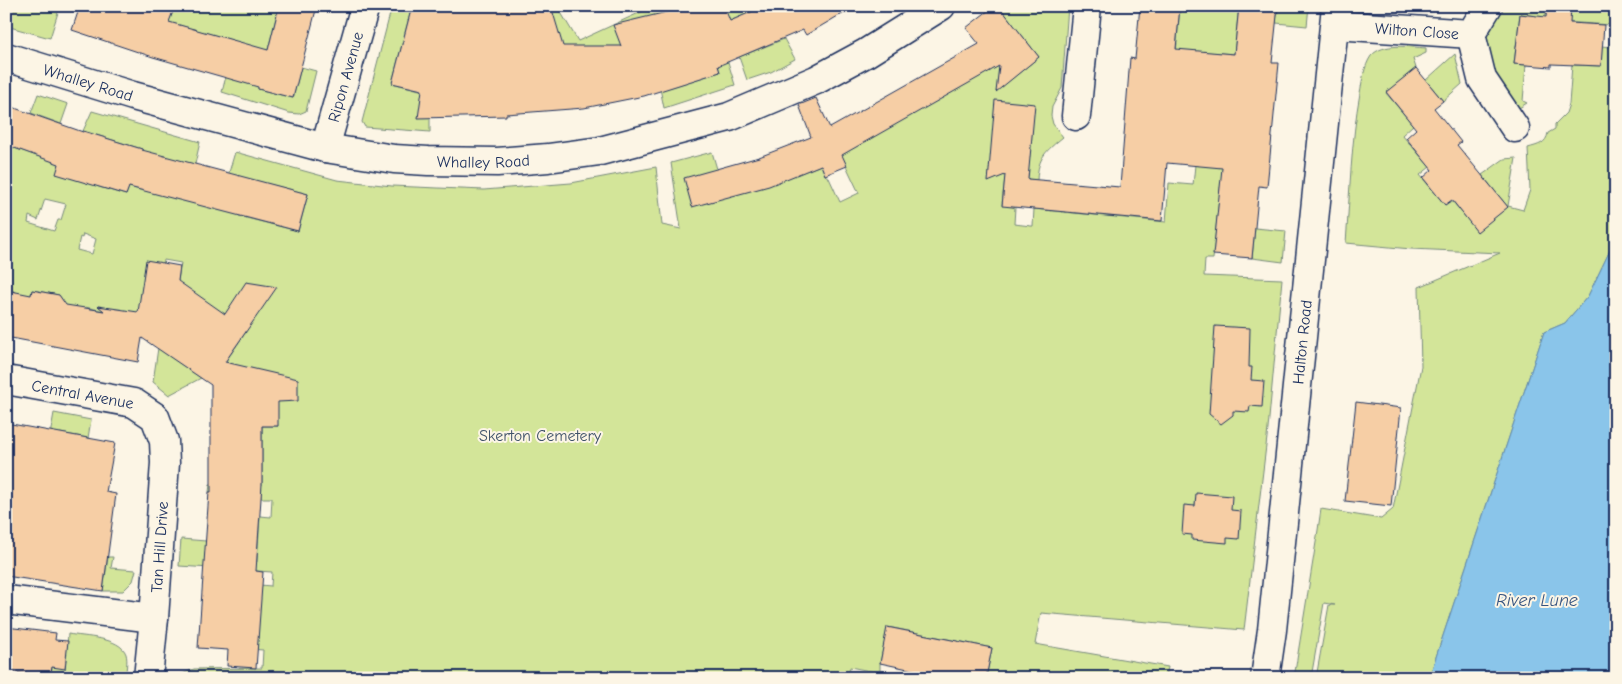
<svg xmlns="http://www.w3.org/2000/svg" width="1622" height="684" font-family="'Comic Neue',sans-serif">
	<rect width="100%" height="100%" fill="#fcf5e5"/>
	<filter id="ink" filterUnits="userSpaceOnUse"><feTurbulence type="fractalNoise" baseFrequency=".02" numOctaves="2"/><feDisplacementMap in="SourceGraphic" scale="10" xChannelSelector="R" yChannelSelector="G"/><feConvolveMatrix kernelMatrix="1 2 1 2 8 2 1 2 1" color-interpolation-filters="sRGB"/></filter>
	<g filter="url(#ink)">
		<g fill="#d3e599" stroke="#778a7c" fill-rule="evenodd">
			<polygon points="6,6 60,6 50,38 6,26"/>
			<polygon points="175,6 279,6 258,89 293,98 301,67 316,71 306,111 299,114 289,113 222,92 235,41 168,22"/>
			<path d="M392 6H412L392 83 428 92 553 15 551 6H557L578 41 654 6 764 7 717 26 735 85 664 108 653 54 430 98V132L365 127 362 122ZM709 36 720 72 671 87Z"/>
			<path d="M999 6H1068L1062 88 1052 107 1051 116 1053 124 1063 137C1046 151 1038 157 1037 180L1005 177 1002 205 1015 207 1014 224 1031 226H1033L1034 209 1166 222 1169 183 1193 185 1197 145 1176 53 1180 6H1239L1234 54 1206 52 1232 149 1220 188 1213 259H1205L1204 276 1282 279 1268 429 1244 630 1041 613 1035 644 1168 667 1166 678H986L992 648 888 627 880 663V673L850 667 848 678H173L194 669 262 668 263 650 250 649 238 583 271 586 272 572 179 566 181 539 206 541 239 561 257 562 260 516 271 517 272 498H261V495L209 492 210 484 262 485V426H278L218 391 210 384 246 332 222 314 176 291 181 263 164 260 154 315 114 313 85 307 84 314 62 310 63 301 59 295 32 290 29 304 13 301 14 291 6 290V145L57 163 99 187 126 195 129 187 144 191 142 149 83 131 92 111 200 142 195 164 218 210 235 152 337 180 392 186 484 190 571 183 656 167 662 225 681 229 671 163 712 152 717 169 803 172 821 165 825 175 829 178 840 202 859 193 841 155 992 60 1009 81 1039 57ZM249 179 308 194 298 231 239 216ZM45 199 66 204 61 220H58L54 231 28 223 29 216 38 220ZM83 234 96 239 92 254 77 250 80 237 82 238Z"/>
			<polygon points="1278,6 1309,6 1307,26 1276,23"/>
			<path d="M1503 6H1616V238L1588 296 1565 323 1544 332 1429 678H1316L1329 605H1335L1324 603 1311 678H1294L1318 530 1321 509 1381 519 1393 509 1421 366 1419 287 1500 253 1411 249 1346 243C1350 193 1351 142 1360 93 1362 82 1364 66 1371 56 1383 42 1410 47 1426 48V53L1413 59 1416 68 1386 93 1413 125 1402 135 1430 167 1420 175 1445 205 1451 201 1454 203 1477 231 1508 207 1482 175 1504 159 1516 158 1508 206 1523 210 1530 190 1528 148C1538 145 1546 144 1548 133L1555 129V124L1566 113 1569 104 1572 65 1601 66 1602 46 1610 47 1612 25 1561 22 1535 28 1536 16 1520 14 1514 64 1526 65 1523 101 1527 103 1519 108 1513 106 1494 78 1484 37Z"/>
			<polygon points="784,39 795,59 771,72 747,80 739,57"/>
			<polygon points="1455,54 1462,84 1443,101 1426,80"/>
			<polygon points="38,94 68,104 61,124 31,113"/>
			<polygon points="1255,228 1286,231 1283,262 1252,258"/>
			<polygon points="158,348 201,378 169,395 153,382"/>
			<polygon points="54,413 91,420 88,438 60,433 44,468"/>
			<polygon points="108,557 113,557 111,568 136,570 133,581 123,591 103,591"/>
			<path d="M68 634C84 637 120 637 126 654 128 661 126 671 125 678H29L30 665 36 675 50 677 52 667 65 668Z"/>
			<polygon points="905,669 952,678 903,678"/>
		</g>
		<polygon fill="#8ac5ea" stroke="#5e89b2" points="1616,238 1616,678 1429,678 1544,332 1565,323 1588,296"/>
		<g fill="#f6cea5" stroke="#1b2f5e">
			<polygon points="80,6 175,6 169,22 268,50 279,6 317,6 293,98 258,89 258,87 153,57 72,30"/>
			<polygon points="412,6 551,6 563,46 621,46 613,25 675,10 673,6 724,6 730,21 765,6 860,6 838,16 806,35 803,30 718,66 720,72 644,96 584,108 506,114 506,116 418,118 422,90 392,83"/>
			<polygon points="994,6 999,6 1039,57 996,92 999,66 842,155 847,166 825,175 821,165 769,186 692,207 684,178 759,157 811,137 799,105 816,98 830,128 979,44 966,28"/>
			<polygon points="1140,6 1180,6 1176,49 1234,54 1239,6 1278,6 1272,63 1279,63 1267,187 1259,186 1252,258 1213,255 1222,168 1167,163 1162,221 1002,206 1005,175 988,182 995,100 1035,104 1028,179 1120,187 1130,58 1135,59"/>
			<polygon points="1547,6 1571,6 1570,23 1604,25 1601,66 1551,64 1551,67 1514,64 1520,14 1546,17"/>
			<polygon points="1416,68 1443,101 1434,108 1461,142 1457,145 1508,207 1477,232 1452,200 1445,205 1423,178 1432,170 1406,138 1416,129 1386,92"/>
			<polygon points="6,105 83,132 83,131 142,149 142,150 308,194 298,231 129,187 126,195 56,174 59,164 6,145"/>
			<polygon points="146,260 180,266 178,281 225,314 246,282 277,287 225,362 298,379 298,401 278,402 278,426 262,426 262,484 256,571 263,572 256,668 227,666 228,650 198,648 209,492 211,492 211,385 142,338 138,362 6,337 6,290 31,295 32,290 59,295 66,305 104,311 98,306 138,312"/>
			<polygon points="1215,326 1250,328 1249,367 1252,367 1251,380 1264,381 1262,407 1250,406 1249,412 1233,411 1233,415 1221,424 1209,414"/>
			<polygon points="1356,402 1401,408 1391,506 1345,501"/>
			<polygon points="6,423 115,443 106,492 116,494 103,591 6,576"/>
			<polygon points="1196,493 1232,496 1231,510 1241,511 1239,539 1227,538 1227,543 1192,540 1192,535 1182,534 1184,505 1195,506"/>
			<polygon points="6,627 56,633 55,640 68,641 65,669 52,667 50,677 6,671"/>
			<polygon points="887,627 992,648 986,678 951,678 880,663"/>
		</g>
		<g fill="none" stroke-linecap="round" stroke-linejoin="round">
			<g stroke="#1b2f5e" stroke-width="31">
				<g id="minor">
					<path id="s1" d="M1335 25 1471 34 1488 6"/>
					<polyline points="1471,34 1482,79 1515,128"/>
					<path id="s2" d="M6 57 133 96 325 148 394 159 428 161 497 162 548 158 600 151 729 117 816 80 866 53 941 6"/>
					<polyline points="1076,116 1087,6"/>
					<path id="s3" d="M325 148 365 6"/>
					<path id="s4" d="M6 380 134 403 155 417 164 441 165 463 154 618 148 678"/>
					<polyline points="6,600 154,618"/>
					<path id="s5" d="M1265 678 1272 630 1336 6"/>
				</g>
			</g>
			<use href="#minor" stroke="#fcf5e5" stroke-width="28"/>
		</g>
	</g>
	<g text-anchor="middle" stroke-width="4" stroke-linejoin="round" paint-order="stroke">
		<g font-size="16" fill="#1b2f5e" stroke="#fcf5e5">
			<text dy="6" stroke="none"><textPath href="#s1" startOffset="82">Wilton Close</textPath></text>
			<text dy="6" stroke="none"><textPath href="#s3" startOffset="74">Ripon Avenue</textPath></text>
			<text dy="6" stroke="none"><textPath href="#s2" startOffset="86">Whalley Road</textPath></text>
			<text dy="6" stroke="none"><textPath href="#s2" startOffset="491">Whalley Road</textPath></text>
			<text dy="6" stroke="none"><textPath href="#s5" startOffset="338">Halton Road</textPath></text>
			<text dy="6" stroke="none"><textPath href="#s4" startOffset="78">Central Avenue</textPath></text>
			<text transform="translate(159 547) rotate(-86)" y="6">Tan Hill Drive</text>
		</g>
		<g font-size="16" fill="#40536a" stroke="#fcf5e5">
			<text x="540" y="441">Skerton Cemetery</text>
		</g>
		<g font-size="18" font-style="italic" fill="#375481" stroke="#fcf5e5">
			<text x="1537" y="606">River Lune</text>
		</g>
	</g>
	<rect width="1622" height="684" fill="none" stroke="#fcf5e5" stroke-width="25"/>
	<rect x="12" y="12" width="1597" height="659" fill="none" stroke="#1b2f5e" stroke-width="2" filter="url(#ink)"/>
</svg>
